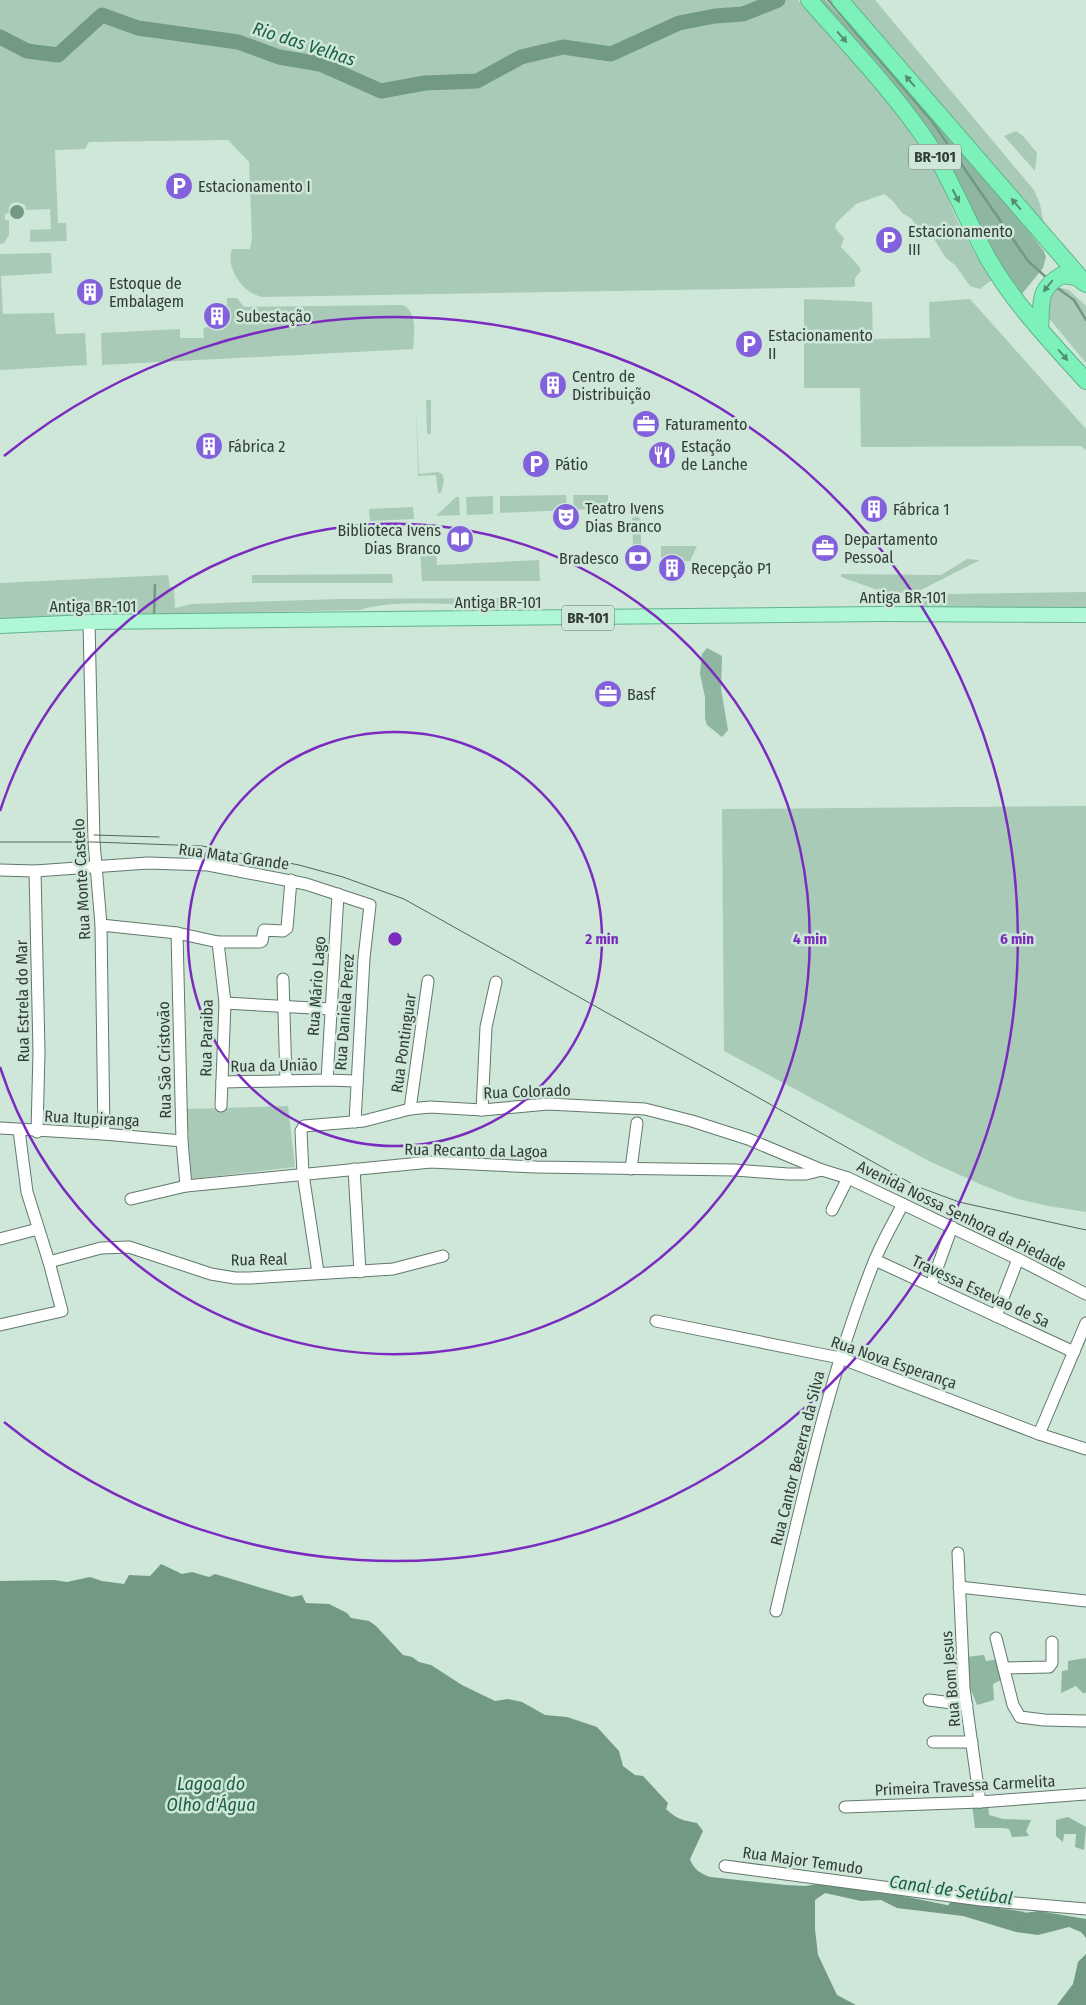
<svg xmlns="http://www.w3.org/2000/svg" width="1086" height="2005" font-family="'Fira Sans Condensed',sans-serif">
	<rect width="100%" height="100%" fill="#cee7d9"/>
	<g fill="#aacab8">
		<path d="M0 0H798L843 49 912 132 937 173 957 220 975 254 993 279 980 289 970 286 955 265 946 258 932 236 915 224 911 218 902 213 892 200 884 194 856 204 836 223 835 228 844 238 841 247 859 266 861 271 855 278V286L852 287 262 297C243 293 225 268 232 249H250L252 238 249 162 228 140 89 142 85 149 55 150 58 223H66L67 241 30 242V230L51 229 50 209 26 210 25 205 17 202C10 203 8 207 9 213L5 214V220H9V235L4 243 0 244Z"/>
		<polygon points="848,0 875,0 1034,190 1040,204 1044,225"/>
		<polygon points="1016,131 1023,136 1037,153 1035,171 1004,136"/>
		<polygon points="51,253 52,273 1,276 3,314 54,313 56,334 85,333 87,365 0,370 0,254"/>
		<polygon points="1058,287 1069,290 1086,306 1086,363 1047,316 1045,300"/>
		<path d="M227 298H237L244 307 403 305C418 313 414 334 413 349L102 365 101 333 180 329V338H204L203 329 207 327 226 328Z"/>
		<polygon points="804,299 872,302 873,339 930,338 929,302 970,299 1086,429 1086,450 1081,446 861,447 860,388 804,388"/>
		<polygon points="426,400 431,400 431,434 427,434"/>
		<polygon points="416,405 419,474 438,472 442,474 444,480 441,493 438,493 436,475 418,476"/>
		<polygon points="566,495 567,510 500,513 500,496"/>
		<polygon points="573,495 608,495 608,508 574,510"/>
		<polygon points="493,496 493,514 467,515 466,497"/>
		<polygon points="456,497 459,497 460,515 436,516"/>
		<polygon points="413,507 414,519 370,521 369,509"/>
		<polygon points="637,516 641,520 641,545 633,545 632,518"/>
		<polygon points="661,546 697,546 690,561 661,562"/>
		<polygon points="436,548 437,565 539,560 540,581 422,581 420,549"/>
		<polygon points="967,559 980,560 915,593 886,593 841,577 841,574 941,575"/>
		<polygon points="392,574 393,583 252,583 252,575"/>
		<path d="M168 575 170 587H174L175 608 191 604 339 599 508 598 510 599V606C495 613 466 605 449 604 426 603 381 602 361 610L180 614 0 625V583Z"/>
		<polygon points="1086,592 1086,607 906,607 907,605 949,594"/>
		<polygon points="1086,806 1086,1212 1048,1206 1018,1199 982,1185 931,1162 724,1051 722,809"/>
		<polygon points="288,1106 295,1167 191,1179 187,1109"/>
	</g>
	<g fill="#8eb6a0">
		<path d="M819 0H825C900 82 976 163 1044 251L1046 257 1043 268 1021 295 1000 265 947 162Z"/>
		<polygon points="707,648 722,656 721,689 728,730 722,737 707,725 705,718 705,697 700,674 702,654"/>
		<polygon points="984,1655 986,1661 1000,1659 1005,1678 993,1684 994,1700 977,1705 969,1685 966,1657"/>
		<polygon points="1086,1658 1086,1693 1083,1693 1076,1686 1061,1693 1062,1671 1068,1670 1068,1661"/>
		<polygon points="988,1802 989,1815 1003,1819 1031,1820 1026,1831 1029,1836 1012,1837 1009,1829 1003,1828 975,1828 972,1804"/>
		<polygon points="1068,1817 1086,1827 1084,1850 1075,1847 1076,1834 1064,1834 1063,1842 1056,1836 1056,1820"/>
	</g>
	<g fill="#729984">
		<circle cx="17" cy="212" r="7"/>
		<path d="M161 1564 182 1574 192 1572 209 1577 215 1574 292 1597 302 1595 306 1603 329 1604 347 1613 351 1618 369 1621 376 1626 403 1655 412 1657 419 1662 431 1665 462 1685 495 1701 508 1699 522 1702 545 1715 567 1717 597 1727 619 1751 623 1766 635 1775 643 1776 668 1803 666 1809C678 1820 682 1820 697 1823L703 1831 690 1859C693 1869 701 1874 710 1877L786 1885 806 1886 817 1884 903 1896 1000 1916 1039 1911 1086 1919V1938L1081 1932 1069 1927 1038 1935 1016 1932 963 1916 897 1908 881 1900 861 1901 825 1893 815 1900V1929L818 1955 837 1995 856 2005H0V1581L54 1580 67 1582 90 1577 102 1581 124 1584 129 1575 150 1576Z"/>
		<polygon points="1086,1954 1086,2005 1057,2005 1073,1984 1078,1962"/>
	</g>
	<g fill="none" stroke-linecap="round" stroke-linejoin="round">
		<g stroke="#729984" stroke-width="2.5">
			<polyline points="828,0 931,120 1028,261 1047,278"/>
			<polyline points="1056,287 1074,300 1086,320"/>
			<polyline points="154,615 155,585"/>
		</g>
		<polyline stroke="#729984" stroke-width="9" points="953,1906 1022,1916"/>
		<polyline stroke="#729984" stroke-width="15" points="0,37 27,51 58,55 102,15 138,28 238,42 279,57 320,64 381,91 425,83 477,81 521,57 563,47 611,54 679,23 715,16 743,14 778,0"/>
		<g stroke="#62786c" stroke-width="13">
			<g id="minor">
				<polyline points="89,622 94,842 101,925 104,1134"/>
				<polyline points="0,870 35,871 148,863 208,865 306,884 370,905 364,958 355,1122"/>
				<polyline points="35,871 39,1052 37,1132"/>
				<polyline points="101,925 177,933 218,942 260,942 262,941 264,930 283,931 287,928 291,880"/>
				<polyline points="177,933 182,1141 186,1186"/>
				<polyline points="218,942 225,1003 221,1106"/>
				<polyline points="283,979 286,1080"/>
				<polyline points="225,1003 330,1009"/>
				<polyline points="327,1080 338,894"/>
				<polyline points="222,1082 327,1080 356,1081"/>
				<polyline points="410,1109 428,981"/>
				<polyline points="482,1110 486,1027 496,982"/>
				<polyline points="0,1128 104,1134 182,1141"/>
				<polyline points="354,1169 360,1272"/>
				<polyline points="631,1169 637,1123"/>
				<polyline points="131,1199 186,1186 431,1162 536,1167 735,1170 788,1174 806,1174 822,1170"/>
				<polyline points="832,1210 848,1178"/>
				<polyline points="0,1239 38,1229"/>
				<polyline points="875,1260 1074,1352"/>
				<polyline points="49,1262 101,1248 129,1247 211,1274 235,1278 250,1278 393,1269 443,1256"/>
				<polyline points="318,1272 303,1174 301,1131 304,1126 364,1121 410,1109 430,1107 482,1110 548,1104 645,1109 692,1121 748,1139 822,1170 848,1178 1018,1259 1086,1294"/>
				<polyline points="931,1285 952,1227"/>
				<polyline points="996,1316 1018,1259"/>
				<polyline points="656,1321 840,1358 1039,1434 1086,1449"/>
				<polyline points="0,1325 62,1311 49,1262 27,1192 19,1130"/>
				<polyline points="1039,1434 1086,1323"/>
				<polyline points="958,1553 964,1688 980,1802"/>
				<polyline points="959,1587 1086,1601"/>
				<path d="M776 1611C804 1493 829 1375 874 1262 882 1242 893 1223 903 1204"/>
				<polyline points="996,1638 1013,1705 1020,1717 1044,1720 1086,1721"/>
				<polyline points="1004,1668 1049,1667 1052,1663 1052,1642"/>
				<polyline points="929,1700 967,1705"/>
				<polyline points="933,1742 972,1742"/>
				<polyline points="845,1807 980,1802 1086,1794"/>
				<polyline points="725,1866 981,1900 1086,1909"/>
			</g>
		</g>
		<g stroke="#62b38c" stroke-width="16">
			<polyline id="major" points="0,626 89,622 882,614 1086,615"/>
		</g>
		<g stroke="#62b38c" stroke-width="18">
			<g id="highway">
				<path d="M809 0C847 43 886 84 919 130 948 170 965 218 989 260 1015 305 1052 343 1086 381"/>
				<polyline points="840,0 1086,284"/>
				<path d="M1040 328C1042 303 1037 289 1062 275L1077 277 1083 282"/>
			</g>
		</g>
		<use href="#minor" stroke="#fff" stroke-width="11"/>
		<use href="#major" stroke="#b0f7d6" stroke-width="14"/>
		<use href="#highway" stroke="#7cf2ba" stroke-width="16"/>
		<g stroke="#57645c" stroke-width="1">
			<polyline points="94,835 159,837"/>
			<polyline points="0,842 94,842 202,846 299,865 343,877 404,899 916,1186 959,1202 1086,1230"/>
		</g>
	</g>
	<defs><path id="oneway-solid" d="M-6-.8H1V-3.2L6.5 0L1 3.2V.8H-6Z" transform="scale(1.25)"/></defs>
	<g fill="#548e72">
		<use href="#oneway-solid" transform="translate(842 37) rotate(49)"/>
		<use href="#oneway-solid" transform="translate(910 81) rotate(-131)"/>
		<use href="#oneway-solid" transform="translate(956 196) rotate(63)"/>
		<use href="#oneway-solid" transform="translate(1016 204) rotate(-131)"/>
		<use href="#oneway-solid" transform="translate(1048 286) rotate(129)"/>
		<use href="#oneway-solid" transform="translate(1063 355) rotate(49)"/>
	</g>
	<g fill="none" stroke="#7b2cbf" stroke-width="2.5">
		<circle cx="395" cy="939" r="207"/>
		<path d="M0 811A415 415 0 1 1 0 1067"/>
		<path d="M4 456A622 622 0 1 1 4 1422"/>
	</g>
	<defs>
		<g id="parking-disc" transform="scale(1.4375)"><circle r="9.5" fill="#8361dc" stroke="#cee7d9"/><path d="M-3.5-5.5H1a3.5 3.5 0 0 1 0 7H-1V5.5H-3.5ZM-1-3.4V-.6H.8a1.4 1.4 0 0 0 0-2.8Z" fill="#fff"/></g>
		<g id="building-disc" transform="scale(1.4375)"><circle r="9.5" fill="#8361dc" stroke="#cee7d9"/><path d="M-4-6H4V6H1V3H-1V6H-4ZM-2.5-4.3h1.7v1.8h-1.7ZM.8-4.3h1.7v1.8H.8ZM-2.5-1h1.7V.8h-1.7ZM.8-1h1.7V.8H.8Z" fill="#fff"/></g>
		<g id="office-disc" transform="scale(1.4375)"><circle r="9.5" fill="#8361dc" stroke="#cee7d9"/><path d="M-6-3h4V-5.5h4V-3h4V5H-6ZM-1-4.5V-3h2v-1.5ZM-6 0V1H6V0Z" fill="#fff"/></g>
		<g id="restaurant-disc" transform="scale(1.4375)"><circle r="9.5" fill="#8361dc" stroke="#cee7d9"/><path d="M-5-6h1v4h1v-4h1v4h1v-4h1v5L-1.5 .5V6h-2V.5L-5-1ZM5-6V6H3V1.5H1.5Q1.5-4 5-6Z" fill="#fff"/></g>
		<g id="theatre-disc" transform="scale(1.4375)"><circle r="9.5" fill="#8361dc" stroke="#cee7d9"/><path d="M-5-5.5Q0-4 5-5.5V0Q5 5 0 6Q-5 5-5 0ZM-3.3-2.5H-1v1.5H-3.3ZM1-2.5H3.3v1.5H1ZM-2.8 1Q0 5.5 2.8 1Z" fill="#fff"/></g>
		<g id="library-disc" transform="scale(1.4375)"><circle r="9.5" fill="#8361dc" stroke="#cee7d9"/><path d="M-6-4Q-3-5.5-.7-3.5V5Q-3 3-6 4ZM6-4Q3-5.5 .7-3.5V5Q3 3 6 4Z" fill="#fff"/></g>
		<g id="bank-disc" transform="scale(1.4375)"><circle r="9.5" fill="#8361dc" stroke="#cee7d9"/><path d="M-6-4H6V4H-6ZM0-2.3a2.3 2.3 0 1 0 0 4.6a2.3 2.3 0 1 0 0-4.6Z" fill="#fff"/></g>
	</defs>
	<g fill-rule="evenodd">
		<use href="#parking-disc" x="179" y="186"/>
		<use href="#parking-disc" x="889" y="240"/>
		<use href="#building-disc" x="90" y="292"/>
		<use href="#building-disc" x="217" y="316"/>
		<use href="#parking-disc" x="749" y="344"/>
		<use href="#building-disc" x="553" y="385"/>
		<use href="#office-disc" x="646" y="424"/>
		<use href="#building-disc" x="209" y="446"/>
		<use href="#restaurant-disc" x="662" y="455"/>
		<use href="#parking-disc" x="536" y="464"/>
		<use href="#building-disc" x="874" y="509"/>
		<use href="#theatre-disc" x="566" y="517"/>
		<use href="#library-disc" x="460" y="539"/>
		<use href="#office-disc" x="825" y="548"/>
		<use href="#bank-disc" x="638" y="558"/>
		<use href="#building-disc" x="672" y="568"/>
		<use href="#office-disc" x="608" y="694"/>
	</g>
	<g text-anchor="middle" stroke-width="5" stroke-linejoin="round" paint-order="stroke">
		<g fill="#cee7d9" stroke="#627068" stroke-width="1">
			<rect x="909" y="144.5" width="52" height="25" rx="4"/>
			<rect x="562" y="605.5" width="52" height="25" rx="4"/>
		</g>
		<g font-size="15" font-weight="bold" fill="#333d37">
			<text x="935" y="162">BR-101</text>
			<text x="588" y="623">BR-101</text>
		</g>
		<g font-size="16" fill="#333d37" stroke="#cee7d9" text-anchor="start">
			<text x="198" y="192">Estacionamento I</text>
			<text x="908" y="237">Estacionamento<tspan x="908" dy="18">III</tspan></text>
			<text x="109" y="289">Estoque de<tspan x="109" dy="18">Embalagem</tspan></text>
			<text x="236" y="322">Subestação</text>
			<text x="768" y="341">Estacionamento<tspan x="768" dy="18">II</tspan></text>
			<text x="572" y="382">Centro de<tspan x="572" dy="18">Distribuição</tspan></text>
			<text x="665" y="430">Faturamento</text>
			<text x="228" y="452">Fábrica 2</text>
			<text x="681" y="452">Estação<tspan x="681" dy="18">de Lanche</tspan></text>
			<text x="555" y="470">Pátio</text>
			<text x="585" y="514">Teatro Ivens<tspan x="585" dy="18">Dias Branco</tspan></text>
			<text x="893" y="515">Fábrica 1</text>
			<text x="441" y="536" text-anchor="end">Biblioteca Ivens<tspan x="441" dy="18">Dias Branco</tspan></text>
			<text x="844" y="545">Departamento<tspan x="844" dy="18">Pessoal</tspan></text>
			<text x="619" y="564" text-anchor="end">Bradesco</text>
			<text x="691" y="574">Recepção P1</text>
			<text x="627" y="700">Basf</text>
		</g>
		<g font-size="16" fill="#333d37" stroke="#cee7d9">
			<text x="903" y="603">Antiga BR-101</text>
			<text x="498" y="608">Antiga BR-101</text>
			<text x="93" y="612">Antiga BR-101</text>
			<text transform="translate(234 856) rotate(8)" y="6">Rua Mata Grande</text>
			<text transform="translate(81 879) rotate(-93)" y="6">Rua Monte Castelo</text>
			<text transform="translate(316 986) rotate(-86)" y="6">Rua Mário Lago</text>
			<text transform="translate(22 1001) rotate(-91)" y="6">Rua Estrela do Mar</text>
			<text transform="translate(344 1012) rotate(-86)" y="6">Rua Daniela Perez</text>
			<text transform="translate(206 1038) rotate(-89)" y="6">Rua Paraiba</text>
			<text transform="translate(403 1043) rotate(-82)" y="6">Rua Pontinguar</text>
			<text transform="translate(164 1060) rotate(-91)" y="6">Rua São Cristovão</text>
			<text transform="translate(274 1065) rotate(-1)" y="6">Rua da União</text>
			<text transform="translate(527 1091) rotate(-2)" y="6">Rua Colorado</text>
			<text transform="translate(92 1118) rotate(3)" y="6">Rua Itupiranga</text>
			<text transform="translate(476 1150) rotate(1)" y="6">Rua Recanto da Lagoa</text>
			<text transform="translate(962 1215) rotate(26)" y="6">Avenida Nossa Senhora da Piedade</text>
			<text transform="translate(259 1259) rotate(-1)" y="6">Rua Real</text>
			<text transform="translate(981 1291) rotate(25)" y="6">Travessa Estevao de Sa</text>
			<text transform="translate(894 1362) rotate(19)" y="6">Rua Nova Esperança</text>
			<text transform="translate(797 1458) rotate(-76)" y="6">Rua Cantor Bezerra da Silva</text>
			<text transform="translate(950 1679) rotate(-95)" y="6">Rua Bom Jesus</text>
			<text transform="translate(965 1785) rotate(-3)" y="6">Primeira Travessa Carmelita</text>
			<text transform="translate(803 1860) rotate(8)" y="6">Rua Major Temudo</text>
		</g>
		<g font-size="18" font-style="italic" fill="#1a5f41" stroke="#cee7d9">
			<text transform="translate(304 44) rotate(18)" y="6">Rio das Velhas</text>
			<text x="211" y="1790">Lagoa do<tspan x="211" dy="21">Olho d'Água</tspan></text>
			<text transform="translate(951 1890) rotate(8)" y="6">Canal de Setúbal</text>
		</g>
	</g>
	<circle cx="395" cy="939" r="8" fill="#7b2cbf" stroke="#cee7d9" stroke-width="2.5"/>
	<g font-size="15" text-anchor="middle" font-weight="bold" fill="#7b2cbf" stroke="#cee7d9" stroke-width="5" stroke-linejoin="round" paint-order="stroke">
		<text x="602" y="944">2 min</text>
		<text x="810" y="944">4 min</text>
		<text x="1017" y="944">6 min</text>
	</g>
</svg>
